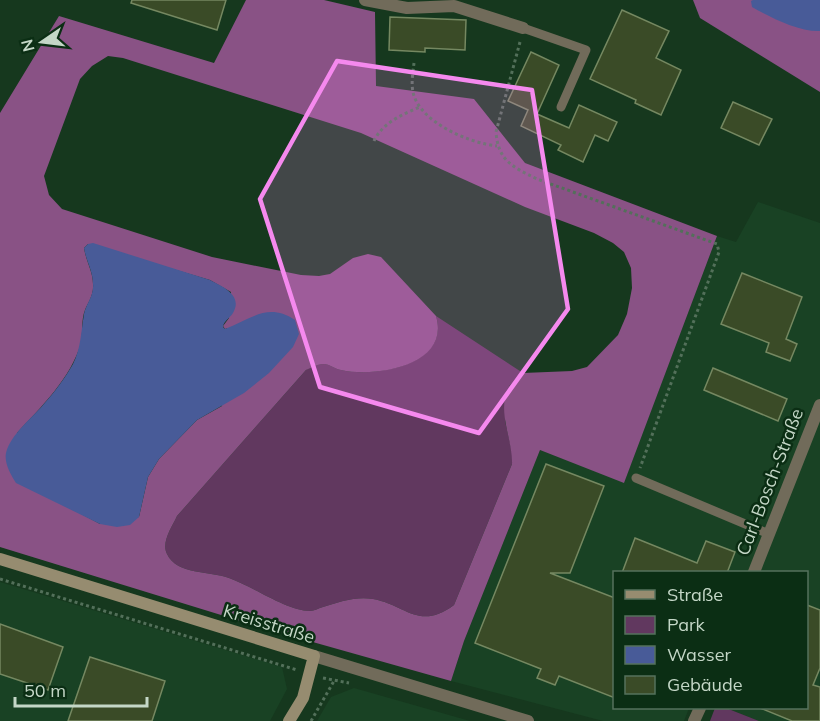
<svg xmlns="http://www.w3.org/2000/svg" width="820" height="721" font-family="Mulish,sans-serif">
	<rect width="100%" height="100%" fill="#16381e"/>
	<g fill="#194224">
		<polygon points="758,202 820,223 820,721 759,721 726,708 806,708 806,572 614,572 614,708 689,708 684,721 603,721 451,681 464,641 540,450 624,482 717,236 736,242"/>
		<polygon points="0,582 282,667 287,689 270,721 0,721"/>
		<polygon points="354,688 470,721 317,721 331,697"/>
	</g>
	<g fill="#61385f">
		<path d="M436 316 523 373 509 386 505 421 512 452V464L454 605C419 631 406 605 373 599 356 596 339 602 323 607 319 608 314 611 310 611 287 611 252 586 229 578 210 571 177 575 167 554 161 542 172 527 177 516L306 370C311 367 317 364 323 364 330 364 335 369 341 370 375 378 451 365 436 316Z"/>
		<polygon points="715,708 726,708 759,721 710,721"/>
	</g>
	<g fill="#895285" fill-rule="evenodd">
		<path d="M246 0H324L375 12 376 86 474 99 525 163 717 236 624 483 540 450 464 641 451 681 263 628 0 547V113L59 16 214 63ZM108 56 123 58 361 133 525 207 594 233 613 243 624 252 631 268 632 288 627 314 618 335 587 367 572 371 523 373C519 377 512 382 509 387 496 411 513 439 512 464L454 605C419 631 406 605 373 599 356 596 339 602 323 607 319 608 314 611 310 611 287 611 252 586 229 578 210 571 177 575 167 554 161 542 172 527 177 516L306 370C311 368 317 364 323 364 330 364 335 369 341 370 375 378 451 366 436 316L381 257 368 254 353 258 330 274 319 276 301 275 212 257 62 209 49 195 44 176 80 79 92 66ZM88 244 210 280 231 292 229 318 223 326 225 329 228 328 222 406 197 420 159 459 148 477 139 517 100 524 70 508 17 433C41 407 71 378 81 343 83 332 81 320 85 310 88 302 94 295 93 284 93 272 86 261 84 248Z"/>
		<polygon points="693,0 820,0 820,92 700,18"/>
	</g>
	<g fill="#485b98">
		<path d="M753 0H820V31C799 32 770 17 752 7L751 1Z"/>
		<path d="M93 243 210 280C221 286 242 294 234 311 231 318 224 320 223 327L225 329C251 319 268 302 295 320L299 334 293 347 269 373 244 393 197 420 159 459 148 477 139 517 130 525 117 527 100 524 16 483C11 475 4 463 6 453 11 434 31 419 43 405 54 393 65 378 73 364 81 348 81 332 84 314 86 304 94 296 93 284 93 271 86 261 84 248L88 244Z"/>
	</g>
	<g fill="#3a4b27" stroke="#758861" stroke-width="1.5">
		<polygon points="132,0 226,0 217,30 131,3"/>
		<polygon points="622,10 669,31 656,58 681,70 661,115 635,103 636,100 590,79"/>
		<polygon points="390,17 466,20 465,50 425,48 425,52 389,50"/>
		<polygon points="531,52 559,65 537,114 569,128 579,105 617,122 608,141 595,135 583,162 558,150 561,145 521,126 528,110 508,101"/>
		<polygon points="733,102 772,119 759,145 721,128"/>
		<polygon points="742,273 802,297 786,339 797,344 790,361 766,352 769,343 721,324"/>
		<polygon points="713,368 787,399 778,421 704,390"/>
		<polygon points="546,464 604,486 570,573 550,573 615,598 615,698 559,676 555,685 537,678 541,669 475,643"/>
		<polygon points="635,538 697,563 706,541 735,552 727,573 622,573"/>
		<polygon points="807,605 820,610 820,668 813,685 820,687 820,721 792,721 760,708 807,708"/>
		<polygon points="0,624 63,647 48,690 0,674"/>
		<polygon points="90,657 165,681 152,721 68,721"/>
	</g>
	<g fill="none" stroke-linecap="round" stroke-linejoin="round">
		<g stroke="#53705a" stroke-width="3" stroke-dasharray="3 3" stroke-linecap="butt">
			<path d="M520 42 496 132C498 161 513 167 537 179L717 244 719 252 640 468"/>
			<path d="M414 63C413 72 411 83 413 92 419 122 469 143 497 146"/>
			<path d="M374 141C382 123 403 114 420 107"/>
			<polyline points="0,579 297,670"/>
			<polyline points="323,678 349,683"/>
			<polyline points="311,721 334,681"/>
		</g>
		<g stroke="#716b5a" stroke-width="9">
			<polyline points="523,28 586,50 561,107"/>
			<polyline points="636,478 769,534"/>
		</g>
		<g stroke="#716b5a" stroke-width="12">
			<polyline points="365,0 407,8 454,6 523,28"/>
			<polyline points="754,572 820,405"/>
			<polyline points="314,656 528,721"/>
			<polyline points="694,721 700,708"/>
		</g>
		<polyline stroke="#968c70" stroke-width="12" points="0,559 314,656 303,698 289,721"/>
	</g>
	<path fill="#f589ee" fill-opacity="0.2" stroke="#f589ee" stroke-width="4.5" stroke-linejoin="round" d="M337 61 532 90 568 309 479 433 320 387 260 199Z"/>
	<g text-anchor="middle" stroke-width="5" stroke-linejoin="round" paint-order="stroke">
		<g font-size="18" fill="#c4d7c7" stroke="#0b2e14">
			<text transform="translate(770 482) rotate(-69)" y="6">Carl-Bosch-Straße</text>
			<text transform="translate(269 624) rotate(17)" y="6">Kreisstraße</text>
		</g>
	</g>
	<rect x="613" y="571" width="195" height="138" fill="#0b2e14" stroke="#55725c" stroke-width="1.5"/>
	<rect x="625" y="590" width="30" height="9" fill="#968c70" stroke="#55725c" stroke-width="1.5"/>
	<text x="667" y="601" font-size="18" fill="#c4d7c7">Straße</text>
	<rect x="625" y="616" width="30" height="18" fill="#61385f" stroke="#55725c" stroke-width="1.5"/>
	<text x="667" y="631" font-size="18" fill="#c4d7c7">Park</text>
	<rect x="625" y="646" width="30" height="18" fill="#485b98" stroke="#55725c" stroke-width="1.5"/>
	<text x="667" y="661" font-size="18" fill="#c4d7c7">Wasser</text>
	<rect x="625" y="676" width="30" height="18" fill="#3a4b27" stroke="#55725c" stroke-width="1.5"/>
	<text x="667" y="691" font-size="18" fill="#c4d7c7">Gebäude</text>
	<g transform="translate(42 42) rotate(256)" stroke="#0b2e14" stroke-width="4.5" paint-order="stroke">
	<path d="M0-4.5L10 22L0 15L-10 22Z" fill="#c4d7c7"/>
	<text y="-9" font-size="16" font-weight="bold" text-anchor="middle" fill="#c4d7c7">N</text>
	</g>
	<path d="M15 697v9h132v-9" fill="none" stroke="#c4d7c7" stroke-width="3"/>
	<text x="24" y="697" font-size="18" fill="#c4d7c7" stroke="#0b2e14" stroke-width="4.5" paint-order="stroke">50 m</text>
</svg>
